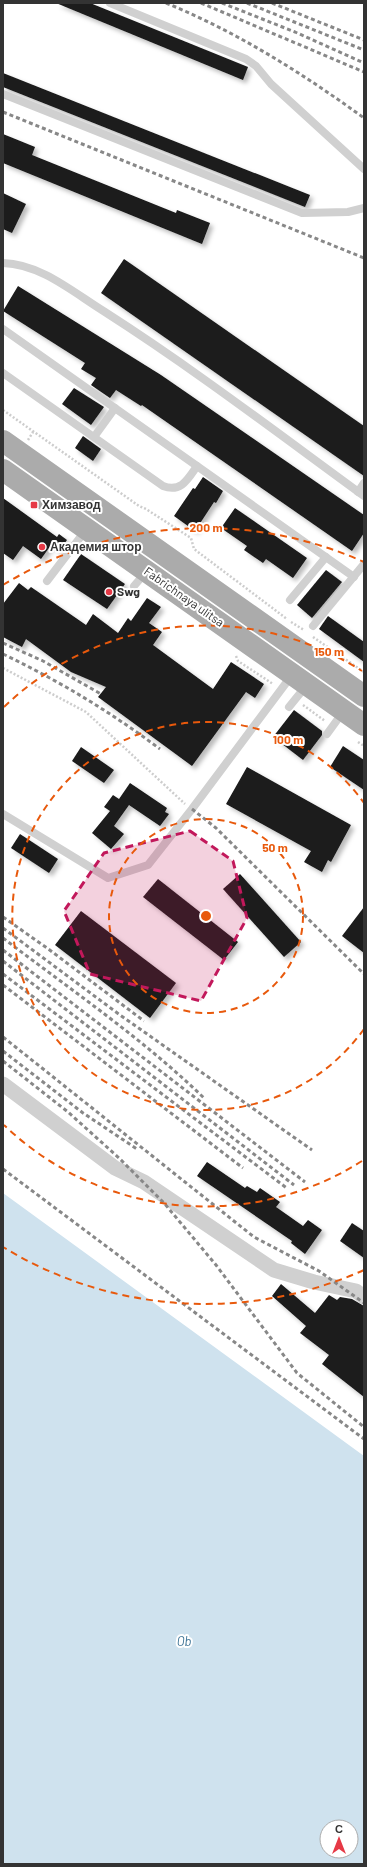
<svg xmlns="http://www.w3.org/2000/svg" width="367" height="1867" font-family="Barlow,sans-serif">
	<defs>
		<filter id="shadow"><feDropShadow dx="3.5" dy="3.5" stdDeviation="2" flood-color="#0004"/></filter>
	</defs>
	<rect width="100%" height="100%" fill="#fff"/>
	<path fill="#cfe2ee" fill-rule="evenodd" d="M3 1193 364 1456V1864H3ZM327 1827H351V1851H327Z"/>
	<g fill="#1a1a1a" filter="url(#shadow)">
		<polygon points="56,3 90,3 248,67 243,80"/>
		<polygon points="3,73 310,195 305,207 3,87"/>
		<polygon points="3,134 35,147 32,155 176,213 177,210 210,223 202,244 3,163"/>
		<polygon points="3,193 26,204 12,233 3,229"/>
		<polygon points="124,259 364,426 364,476 101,293"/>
		<polygon points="18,286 161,375 364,515 364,533 352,551 142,405 141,406 116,390 110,398 91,385 96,378 81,369 85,363 3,311"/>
		<polygon points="74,388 104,407 91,425 62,404"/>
		<polygon points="83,436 101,449 93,461 75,448"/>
		<polygon points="203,477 223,491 216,503 214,502 195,531 174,516 193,488 195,489"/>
		<polygon points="3,498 57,537 59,534 67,540 59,551 51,545 41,559 23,546 13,560 3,553"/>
		<polygon points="235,508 307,558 293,578 266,559 263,563 244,550 247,546 221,528"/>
		<polygon points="81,554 125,584 107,609 63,580"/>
		<polygon points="326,570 342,582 312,618 297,605"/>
		<polygon points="19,583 28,590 31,587 86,625 93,614 118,633 128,618 131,621 147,598 161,607 149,623 162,632 153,645 213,689 231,662 264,684 255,698 246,692 192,766 98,697 106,687 71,672 26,639 22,647 3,637 3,604"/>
		<polygon points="328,616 364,642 364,662 319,629"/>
		<polygon points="294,710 322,731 322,735 303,760 273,737"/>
		<polygon points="343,746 364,760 364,790 330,767"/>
		<polygon points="81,747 114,770 104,783 72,761"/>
		<polygon points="247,767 351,825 331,862 328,860 322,872 304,862 311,851 226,804"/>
		<polygon points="130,783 167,808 165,812 169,814 160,826 129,805 114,826 124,834 111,849 92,833 110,811 104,807 113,795 119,799"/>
		<polygon points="20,834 58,859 49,873 11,848"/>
		<polygon points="240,874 301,942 284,957 223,889"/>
		<polygon points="158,879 238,942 224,960 143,897"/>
		<polygon points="364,907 364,953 342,936"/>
		<polygon points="81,911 176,983 150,1018 55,945"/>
		<polygon points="207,1162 245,1188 247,1186 257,1192 260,1188 280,1202 276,1207 303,1226 308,1220 322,1230 305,1254 291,1243 292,1241 197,1176"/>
		<polygon points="352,1223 364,1231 364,1258 340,1241"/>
		<polygon points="281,1284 315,1313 329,1295 337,1300 340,1297 352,1299 364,1306 364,1397 322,1364 329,1355 300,1333 306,1326 272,1296"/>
	</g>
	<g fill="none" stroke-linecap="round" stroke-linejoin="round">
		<g stroke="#cdcdcd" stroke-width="2.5" stroke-dasharray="2 2" stroke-linecap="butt">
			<polyline points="3,410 139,506 146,509 191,538 194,549 287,619"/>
			<polyline points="28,440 33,432"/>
			<polyline points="291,622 304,630"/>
			<polyline points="313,637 364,672"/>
			<polyline points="236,656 238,661 273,684"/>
			<polyline points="3,668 86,712 185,804"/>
			<polyline points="303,705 325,721"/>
			<polyline points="358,742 364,746"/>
		</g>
		<g stroke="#d0d0d0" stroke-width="8">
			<polyline points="110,3 246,59 256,66 271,84 364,169"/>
			<polyline points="3,94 302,213 348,212 364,208"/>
			<path d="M3 263C41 264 74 293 105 312 194 369 279 434 364 496"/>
			<polyline points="3,329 354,577"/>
			<path d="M3 373 163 486C181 493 188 479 197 466"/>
			<polyline points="94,437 115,408"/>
			<polyline points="358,492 364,483"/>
			<polyline points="47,581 82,535"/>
			<polyline points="134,586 140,579"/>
			<polyline points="290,600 326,557"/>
			<polyline points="313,626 364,564"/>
			<polyline points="289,707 306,686"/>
			<polyline points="327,734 343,712"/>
			<polyline points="3,814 108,878 148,865 192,809 292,675"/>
		</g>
		<polyline stroke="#d0d0d0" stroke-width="15" points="3,1084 115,1168 144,1182 274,1270 314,1282 356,1291 364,1297"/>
		<g stroke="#ababab" stroke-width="22">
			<polyline points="3,441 364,696"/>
			<polyline points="3,470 364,725"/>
		</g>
		<g stroke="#888" stroke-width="3" stroke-dasharray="4 3" stroke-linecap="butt">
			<path d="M166 3C237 32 302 73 364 118"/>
			<polyline points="201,3 364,72"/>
			<polyline points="222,3 295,32 364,63"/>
			<polyline points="247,3 364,50"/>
			<polyline points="272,3 364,40"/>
			<polyline points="3,112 364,258"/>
			<polyline points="3,643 43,661 101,694"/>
			<path d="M3 654C61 682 109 711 160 749"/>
			<polyline points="192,809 216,828 364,974"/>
			<polyline points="3,917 47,948 144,1021"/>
			<polyline points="3,928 120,1015 312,1150"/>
			<path d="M3 938C71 990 142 1038 204 1098"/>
			<polyline points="3,950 305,1182"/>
			<polyline points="3,961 294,1185"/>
			<polyline points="3,974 288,1189"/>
			<polyline points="3,985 243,1168"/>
			<polyline points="3,1037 254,1237 319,1271 364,1303"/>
			<polyline points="3,1051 83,1113 137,1149"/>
			<polyline points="3,1061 68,1112 119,1158 164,1203 216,1265 297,1373 364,1427"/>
			<polyline points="3,1169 364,1439"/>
		</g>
	</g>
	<path fill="#c2185b" fill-opacity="0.2" stroke="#c2185b" stroke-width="3" stroke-dasharray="8 5" stroke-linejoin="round" d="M190 831 233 861 247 918 201 1001 90 974 64 911 104 853Z"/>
	<g fill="none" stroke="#e8590c" stroke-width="2" stroke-dasharray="7 5">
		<circle cx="206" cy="916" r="97"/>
		<path d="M364 1029A194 194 0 1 1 364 803"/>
		<path d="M362 1161A291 291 0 0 1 4 1125M4 707A291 291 0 0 1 362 671"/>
		<path d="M364 1270A388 388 0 0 1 3 1247M3 585A388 388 0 0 1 364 562"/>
	</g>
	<g fill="#e63946" stroke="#fff" stroke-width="1.5">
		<rect x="30" y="501" width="8" height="8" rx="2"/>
		<circle cx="42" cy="547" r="4"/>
		<circle cx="109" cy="592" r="4"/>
	</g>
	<g text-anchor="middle" stroke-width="4" stroke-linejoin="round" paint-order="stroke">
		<g font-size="12" font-weight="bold" fill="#333" stroke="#fff" text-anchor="start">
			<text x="42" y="509">Химзавод</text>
			<text x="50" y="551">Академия штор</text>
			<text x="117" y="596">Swg</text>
		</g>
		<g font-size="12" fill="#333" stroke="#fff">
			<text transform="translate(184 597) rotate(35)" y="4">Fabrichnaya ulitsa</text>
		</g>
		<g font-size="13" font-style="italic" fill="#3f7597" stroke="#fff">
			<text x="184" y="1646">Ob</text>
		</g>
	</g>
	<circle cx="206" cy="916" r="6" fill="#e8590c" stroke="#fff" stroke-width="2"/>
	<g font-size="12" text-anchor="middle" font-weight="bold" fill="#e8590c" stroke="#fff" stroke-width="4" stroke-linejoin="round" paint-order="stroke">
		<text x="206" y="532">200 m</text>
		<text x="329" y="656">150 m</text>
		<text x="288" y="744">100 m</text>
		<text x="275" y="852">50 m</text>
	</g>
	<rect width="367" height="1867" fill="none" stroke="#333333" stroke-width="8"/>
	<g transform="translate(339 1839)"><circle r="19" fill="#ffffff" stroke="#adadad"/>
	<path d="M0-3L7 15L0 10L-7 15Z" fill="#e63946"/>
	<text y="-6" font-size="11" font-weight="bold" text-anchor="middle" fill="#333333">С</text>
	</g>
</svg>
